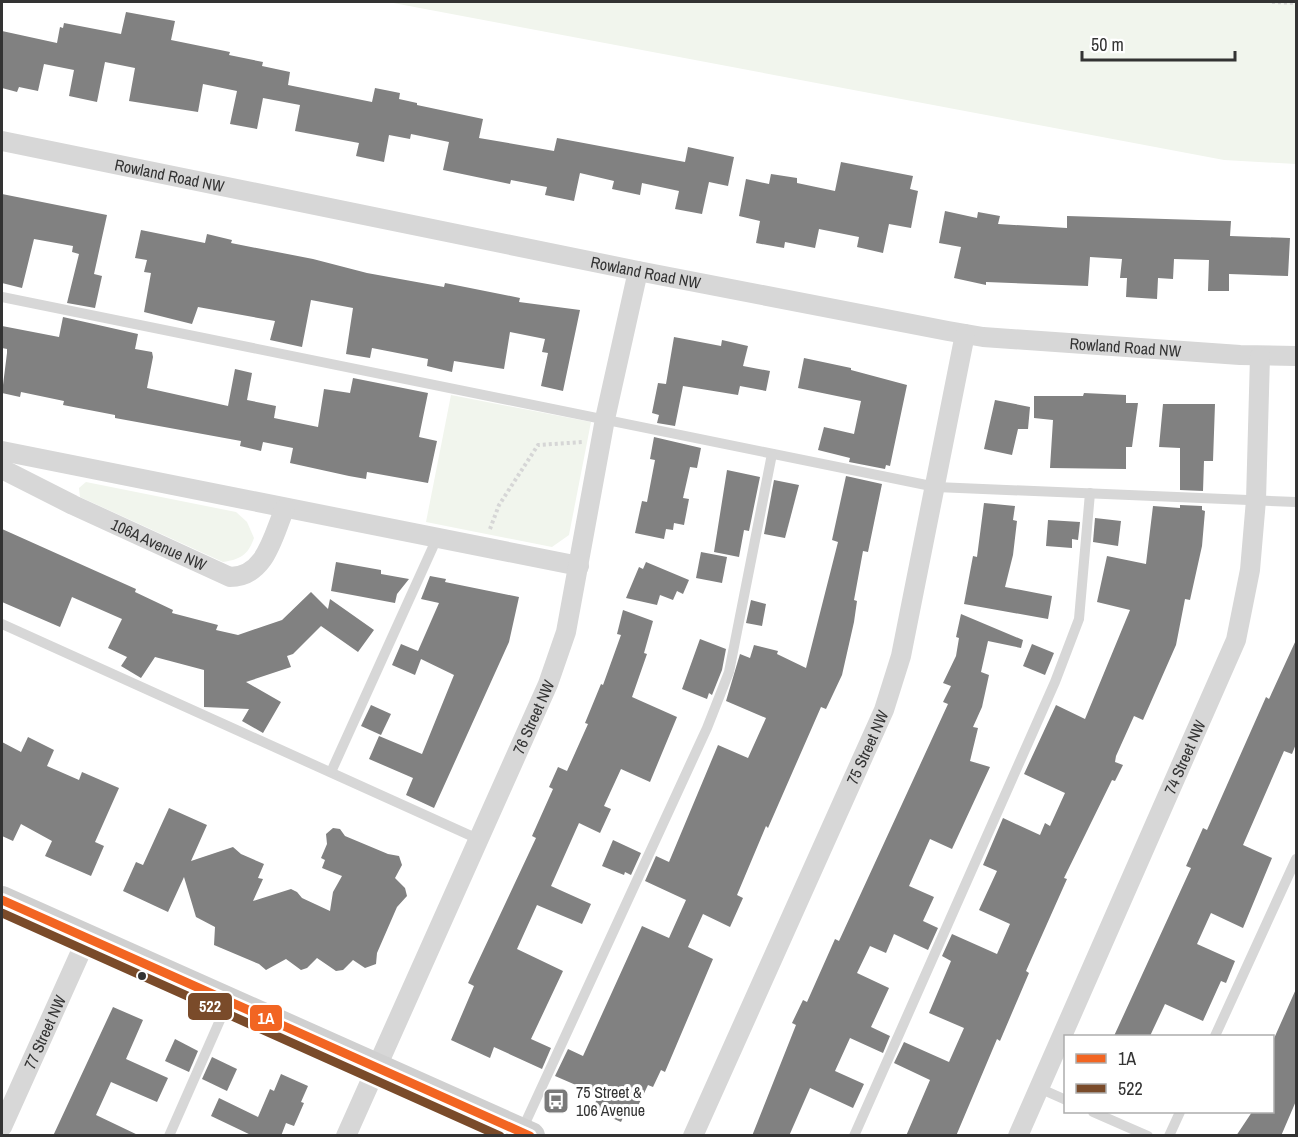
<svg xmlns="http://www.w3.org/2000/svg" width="1298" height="1137" font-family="'Archivo Narrow',sans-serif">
	<rect width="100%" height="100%" fill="#fff"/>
	<g fill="#f1f5ed">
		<polygon points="388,2 1296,2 1296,164 1224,160"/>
		<polygon points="451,395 591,422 569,535 552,547 426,522"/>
		<path d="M86 482 236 512 247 522 254 538C248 555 241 559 223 562L80 497 79 488Z"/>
	</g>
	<g fill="#818181">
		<polygon points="126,12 175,21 171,40 230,52 229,55 263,62 262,66 290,72 288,85 372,102 375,88 400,93 399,99 417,103 417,105 483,119 479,138 554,151 557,138 685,162 688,147 734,157 728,186 709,182 702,214 675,209 679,191 642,183 640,195 612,189 614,181 580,173 574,201 545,195 547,187 511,180 510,184 443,170 449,142 411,134 410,139 389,135 384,162 356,156 359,143 295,131 300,105 263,98 257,129 230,124 237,91 203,84 198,112 129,101 135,68 105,62 97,102 69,96 74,70 44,64 38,91 19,87 17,92 2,88 2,31 57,43 60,27 63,28 64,23 121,34"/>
		<polygon points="841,162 913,176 910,189 918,191 911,228 889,224 883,253 857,247 859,237 819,229 815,248 785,242 784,248 756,243 760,221 739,216 746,179 769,184 771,174 797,178 797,183 835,191"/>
		<polygon points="2,194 107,215 94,274 102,276 95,308 67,303 79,254 72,252 73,246 34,239 22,288 2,283"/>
		<polygon points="945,211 977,218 978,212 1000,216 998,224 1067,228 1067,216 1231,221 1230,236 1290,238 1288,276 1229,274 1229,291 1208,291 1209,260 1174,259 1173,279 1158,278 1157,299 1126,297 1127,278 1120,278 1122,259 1090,257 1088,286 986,282 986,285 954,278 961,247 939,243"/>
		<polygon points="141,230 205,243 207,234 232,240 231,243 313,259 367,273 444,287 445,283 520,298 519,302 580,310 563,391 541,386 548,353 542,352 545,339 510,332 504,369 454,361 452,372 427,366 428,359 372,348 370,358 346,354 353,308 311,300 302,347 270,340 275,321 198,307 192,324 144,312 151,273 144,272 147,260 135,258"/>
		<polygon points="63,317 138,334 135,349 152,352 153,357 147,388 228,406 235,369 252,373 247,400 276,406 274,418 318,427 324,389 350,393 353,378 428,393 419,437 437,441 428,483 367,472 366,479 349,476 290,463 293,448 263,442 261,451 240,446 241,441 115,418 115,415 63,405 64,401 21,392 20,397 2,393 7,353 7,349 2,348 2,326 59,337"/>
		<polygon points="674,337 721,346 722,340 748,346 743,366 770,371 766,391 740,386 738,395 683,386 675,426 657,423 659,415 652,413 658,383 666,384"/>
		<polygon points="804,358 851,368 851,370 907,385 890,466 886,465 885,469 849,462 850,458 818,450 824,427 854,434 861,401 798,388"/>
		<polygon points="1084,393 1126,395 1126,403 1138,403 1132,447 1126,447 1126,469 1050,468 1053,420 1034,418 1034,396 1083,396"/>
		<polygon points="995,400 1030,407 1028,429 1018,429 1012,455 984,449"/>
		<polygon points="1163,404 1215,404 1213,461 1204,461 1203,491 1180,490 1180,448 1159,447"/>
		<polygon points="654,437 701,448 697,468 690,467 683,498 689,499 684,525 674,523 673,530 666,529 664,539 635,533 642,501 647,502 655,460 650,459"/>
		<polygon points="727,470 760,477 749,531 744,530 739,557 714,552"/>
		<polygon points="846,476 882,484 868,552 863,551 854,600 857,601 854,622 842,675 826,709 821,707 768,828 766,826 737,895 743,898 730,927 703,914 688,947 713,959 665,1072 661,1070 653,1087 648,1085 636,1110 628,1106 621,1122 592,1109 599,1095 555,1076 568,1049 583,1056 642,926 669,938 686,900 645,881 656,856 669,862 718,745 748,758 766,718 726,701 740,654 750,658 754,645 778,651 777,654 806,668 838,542 832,540"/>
		<polygon points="774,480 799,485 785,538 764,534"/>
		<polygon points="984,503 1015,506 1013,520 1017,521 1013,555 1005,587 1052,596 1048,619 964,604 973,556 977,557"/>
		<polygon points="1180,505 1202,506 1202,510 1205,511 1202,546 1190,600 1185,599 1176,645 1143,720 1134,716 1116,756 1115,762 1123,765 1115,781 1112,780 1064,878 1067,879 1026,971 1029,973 1000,1041 997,1039 956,1136 906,1136 930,1080 894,1063 904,1042 949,1062 964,1028 929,1013 951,961 942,956 952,934 997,954 1010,924 979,910 997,871 983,865 1003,818 1040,835 1045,823 1050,826 1065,793 1024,774 1056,705 1085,719 1130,610 1097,602 1107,556 1146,564 1153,506 1180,508"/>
		<polygon points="1095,518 1121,521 1118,546 1093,542"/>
		<polygon points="1048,520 1080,522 1078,540 1072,539 1072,548 1046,546"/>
		<polygon points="2,529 136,589 135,592 173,610 172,613 218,625 216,630 238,635 282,620 311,592 328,609 330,599 374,630 358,652 321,626 293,654 287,656 291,667 246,682 281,702 263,733 242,721 249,709 204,707 204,670 155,657 141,678 121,666 127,657 108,648 122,619 72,597 60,627 2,602"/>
		<polygon points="701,552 727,557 722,583 696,578"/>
		<polygon points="336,562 381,570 381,574 409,579 397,594 395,603 331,591"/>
		<polygon points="646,562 689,580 683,594 677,591 673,600 660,595 657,605 626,598 639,567 643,569"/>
		<polygon points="430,576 446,579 445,582 519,597 509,642 434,808 406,795 413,778 369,759 379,736 422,754 454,675 421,659 415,675 392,665 401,644 418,651 439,603 421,599"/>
		<polygon points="751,600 766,604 762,626 746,623"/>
		<polygon points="623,610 653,621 644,653 647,654 632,697 677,717 650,782 621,769 604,806 611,809 600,833 579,823 551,886 591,904 582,924 537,905 517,949 563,971 531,1039 551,1048 542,1069 494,1047 490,1058 451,1040 474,986 468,983 536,838 532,836 553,789 549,787 558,767 567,771 588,724 585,723 601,684 603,685 621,635 617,634"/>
		<polygon points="961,614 1023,640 1021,648 988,641 981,672 989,675 982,707 973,727 978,728 970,761 990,767 952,849 930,839 909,886 934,897 923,921 938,928 928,950 894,934 886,953 870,946 857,973 889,988 871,1027 890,1036 883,1053 850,1038 835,1071 864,1084 853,1108 810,1088 789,1136 752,1136 796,1025 792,1023 803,1000 807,1002 835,939 839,941 948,704 943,702 951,686 943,683 956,656 959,638 956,637"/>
		<polygon points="700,639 726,649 722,670 712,695 709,693 707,699 682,689"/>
		<polygon points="1296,640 1296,744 1292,754 1284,751 1243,845 1272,858 1243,928 1211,913 1197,944 1235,961 1226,983 1221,981 1203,1021 1165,1004 1150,1036 1114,1036 1191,868 1186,866 1199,837 1203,828 1207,830 1266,697 1269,699"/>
		<polygon points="1032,644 1054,653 1045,675 1023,666"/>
		<polygon points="371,705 391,714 381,735 361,726"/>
		<polygon points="28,737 54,750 47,766 79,780 82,772 119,788 95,842 104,846 91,876 45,856 52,841 21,824 13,841 2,836 2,742 21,752"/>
		<polygon points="169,808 207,825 191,861 233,847 241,854 264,864 258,878 263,879 253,901 291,889 297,892 302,898 330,911 333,892 342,876 322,868 325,860 321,858 327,844 326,834 333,828 340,829 345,836 388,854 399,856 402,865 395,878 405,888 407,896 397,907 377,953 376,964 365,968 353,960 343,970 336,971 317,958 307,968 301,970 286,959 266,970 259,964 214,945 215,927 196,917 184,877 168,912 123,891 136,862 143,865"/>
		<polygon points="613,840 641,853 631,875 625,872 624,875 602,866"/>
		<polygon points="1296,989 1296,1101 1281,1136 1236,1136 1252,1112 1272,1112 1272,1043"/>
		<polygon points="113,1007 143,1020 126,1059 168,1078 157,1102 111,1082 96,1115 140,1136 53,1136"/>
		<polygon points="175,1039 198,1051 189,1072 165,1061"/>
		<polygon points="212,1057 237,1069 227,1091 202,1079"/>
		<polygon points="281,1074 308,1086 301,1102 304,1103 294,1126 286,1123 281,1136 253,1136 211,1116 219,1098 258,1117 270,1089 274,1091"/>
	</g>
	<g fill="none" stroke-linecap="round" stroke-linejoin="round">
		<g stroke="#d6d6d6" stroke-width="4" stroke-dasharray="3 3" stroke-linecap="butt">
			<polyline points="1272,2 1296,3"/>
			<polyline points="490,529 499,505 538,445 583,442"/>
		</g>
		<g stroke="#d7d7d7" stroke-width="10">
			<polyline points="2,297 936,487 1296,502"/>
			<polyline points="2,624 478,839"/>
			<polyline points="331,772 437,538"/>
			<polyline points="1215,1036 1296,859"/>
			<polyline points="1039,1088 1066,1100"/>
			<polyline points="1093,1112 1148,1136"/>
			<polyline points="522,1130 707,728 729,672 772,454"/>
			<polyline points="169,1136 228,1002"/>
			<polyline points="854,1136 1055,682 1079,619 1090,493"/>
			<polyline points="1169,1136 1180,1112"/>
		</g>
		<g stroke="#d7d7d7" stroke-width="20">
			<path id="s1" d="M2 141 638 271 948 331 983 337 1240 355 1296 356"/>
			<polyline points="2,451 579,566"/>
			<path id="s2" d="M2 469 73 505 230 577C266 577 273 535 285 508"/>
			<path id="s3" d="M2 1127 87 938"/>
			<path id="s4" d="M346 1136 548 684 566 632 605 419 638 271"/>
			<path id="s5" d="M693 1136 884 710 901 656 965 334"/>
			<path id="s6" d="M1018 1136 1236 640 1250 570 1256 500 1260 356"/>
		</g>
		<polyline stroke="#d0d0d0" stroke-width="28" points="2,900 531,1136"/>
		<g stroke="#fff" stroke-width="14">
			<polyline id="bus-1" points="2,900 530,1136"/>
		</g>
		<g stroke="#fff" stroke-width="14">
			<polyline id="bus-2" points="2,913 500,1136"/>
		</g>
		<use href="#bus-1" stroke="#f26522" stroke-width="9"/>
		<use href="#bus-2" stroke="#7a4b2a" stroke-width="9"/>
	</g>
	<defs>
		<g id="bus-square" transform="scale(1.35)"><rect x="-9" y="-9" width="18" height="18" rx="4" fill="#7a7a7a" stroke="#fff"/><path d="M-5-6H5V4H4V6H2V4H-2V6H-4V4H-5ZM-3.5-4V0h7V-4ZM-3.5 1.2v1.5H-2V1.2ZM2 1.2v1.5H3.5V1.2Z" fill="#fff"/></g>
	</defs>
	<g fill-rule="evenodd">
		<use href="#bus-square" x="556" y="1101"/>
	</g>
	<circle fill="#333" stroke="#fff" stroke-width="2" cx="142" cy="976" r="5"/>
	<g text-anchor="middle" stroke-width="6" stroke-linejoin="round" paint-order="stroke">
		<g font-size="16" fill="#333" stroke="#fff">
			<text dy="6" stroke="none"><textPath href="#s1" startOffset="171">Rowland Road NW</textPath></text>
			<text dy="6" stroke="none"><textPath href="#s1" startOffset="657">Rowland Road NW</textPath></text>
			<text dy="6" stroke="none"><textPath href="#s1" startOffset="1143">Rowland Road NW</textPath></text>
			<text dy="6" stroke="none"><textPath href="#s2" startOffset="174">106A Avenue NW</textPath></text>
			<text dy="6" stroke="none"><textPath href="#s4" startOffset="459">76 Street NW</textPath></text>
			<text dy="6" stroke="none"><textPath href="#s5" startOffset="426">75 Street NW</textPath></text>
			<text dy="6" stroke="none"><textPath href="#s6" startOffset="414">74 Street NW</textPath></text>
			<text dy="6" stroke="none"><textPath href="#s3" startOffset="104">77 Street NW</textPath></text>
		</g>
		<g font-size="16" fill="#333" stroke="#fff" text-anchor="start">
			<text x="576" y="1098">75 Street &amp;<tspan x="576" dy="18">106 Avenue</tspan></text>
		</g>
	</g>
	<g stroke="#fff" stroke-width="2">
		<rect x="187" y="992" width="46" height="29" rx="6" fill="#7a4b2a"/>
		<rect x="249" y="1004" width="34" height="28" rx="6" fill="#f26522"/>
	</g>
	<g font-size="16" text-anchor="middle" font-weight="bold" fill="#fff">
		<text x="210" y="1012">522</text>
		<text x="266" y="1024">1A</text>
	</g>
	<rect width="1298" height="1137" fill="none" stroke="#333333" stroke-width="6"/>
	<rect x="1064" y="1035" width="210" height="78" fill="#ffffff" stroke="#adadad" stroke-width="1.5"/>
	<rect x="1076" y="1054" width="30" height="9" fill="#f26522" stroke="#adadad" stroke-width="1.5"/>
	<text x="1118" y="1065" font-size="18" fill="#333333">1A</text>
	<rect x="1076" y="1084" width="30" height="9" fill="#7a4b2a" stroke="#adadad" stroke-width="1.5"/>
	<text x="1118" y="1095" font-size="18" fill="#333333">522</text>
	<path d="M1082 51v9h153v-9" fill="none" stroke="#333333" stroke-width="3"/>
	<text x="1091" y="51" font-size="18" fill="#333333" stroke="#ffffff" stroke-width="4.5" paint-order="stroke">50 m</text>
</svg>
